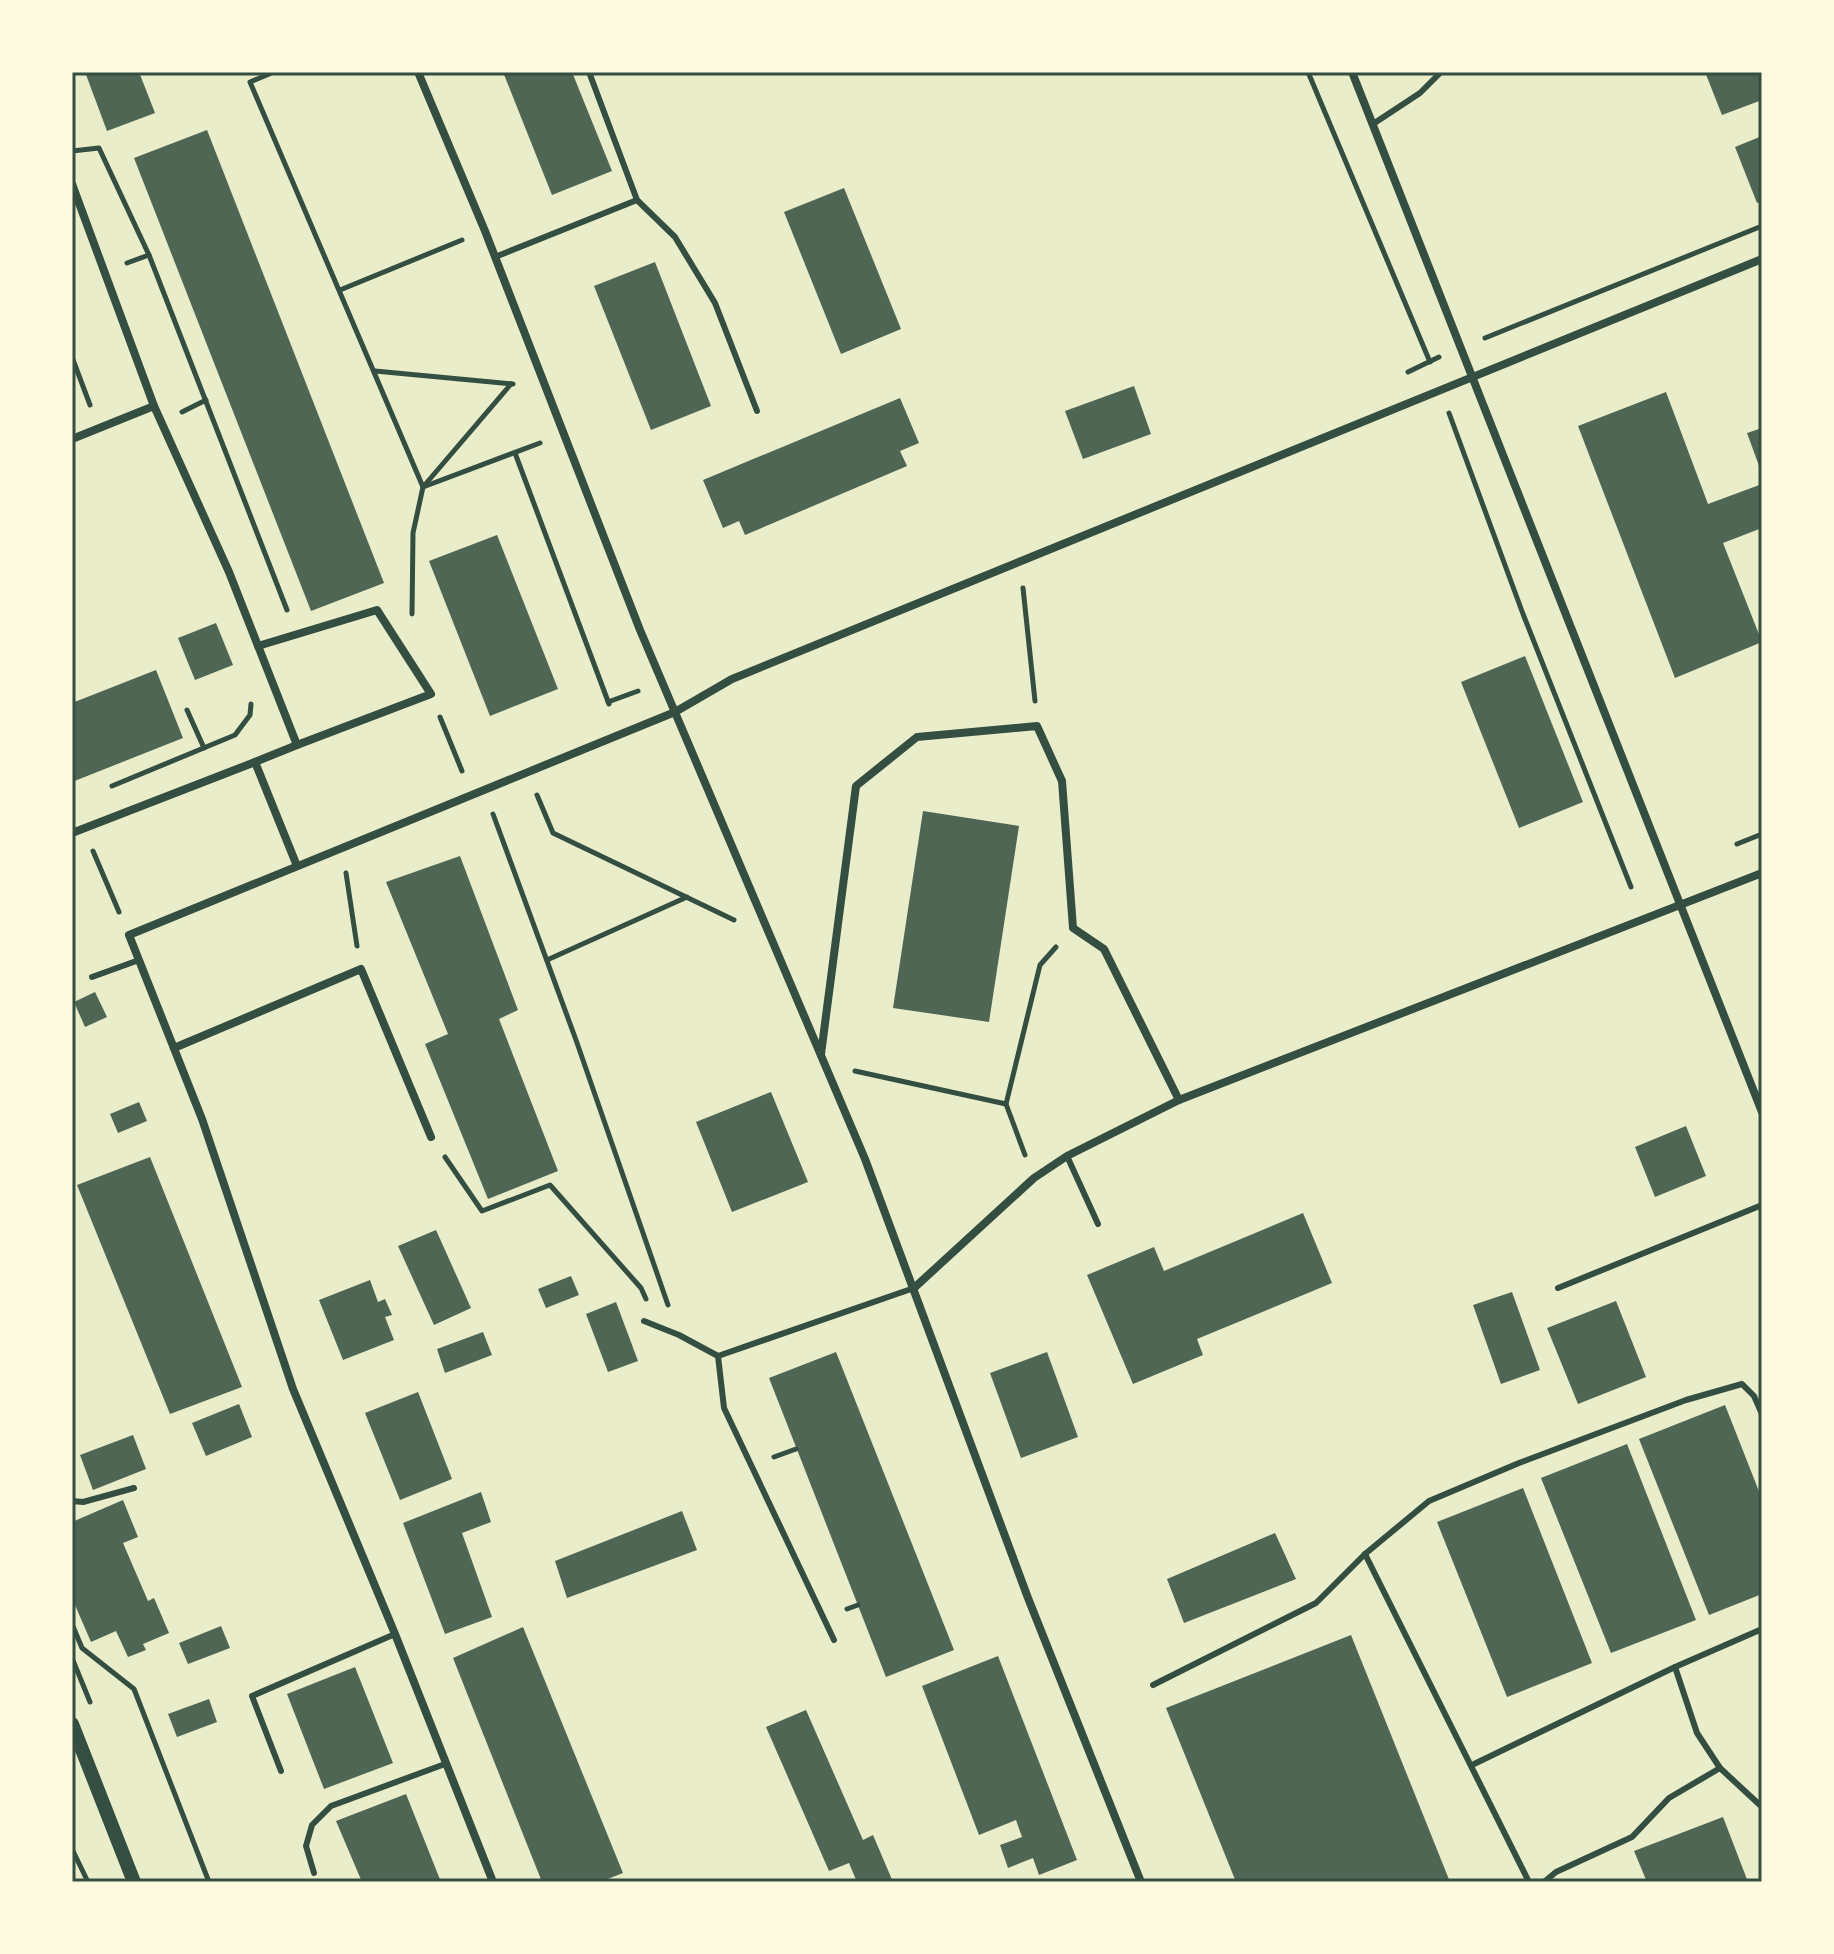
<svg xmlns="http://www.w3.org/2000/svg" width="1834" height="1954" font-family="Montserrat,sans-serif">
	<rect width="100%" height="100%" fill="#e9edc9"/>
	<g fill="#4f6655">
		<polygon points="85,72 139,72 155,113 107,131"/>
		<polygon points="503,72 572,72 612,171 552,195"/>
		<polygon points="1705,72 1762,72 1762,100 1722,115"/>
		<polygon points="207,130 384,583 311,611 134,158"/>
		<polygon points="1762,136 1762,201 1757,203 1735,147"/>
		<polygon points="844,188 901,329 841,354 784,212"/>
		<polygon points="655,262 711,406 651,430 594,286"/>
		<polygon points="1134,386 1151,434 1083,459 1065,411"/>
		<polygon points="1666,392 1708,504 1762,484 1762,528 1723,543 1762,642 1675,678 1578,426"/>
		<polygon points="900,398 919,443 900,451 907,466 745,535 739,521 723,528 703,480"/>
		<polygon points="1762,428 1762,474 1747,433"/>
		<polygon points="497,535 558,689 490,716 429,561"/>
		<polygon points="216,623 233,665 195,680 178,638"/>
		<polygon points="1525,656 1583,802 1519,828 1461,682"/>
		<polygon points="156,670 183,738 72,782 72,703"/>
		<polygon points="923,811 1019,826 989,1022 893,1008"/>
		<polygon points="460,856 518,1010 499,1019 558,1171 488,1199 425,1044 448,1034 386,882"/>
		<polygon points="95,992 107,1017 85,1027 74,1002"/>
		<polygon points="771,1092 808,1182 732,1212 696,1122"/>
		<polygon points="139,1102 147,1121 118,1133 110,1114"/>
		<polygon points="1686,1126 1706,1176 1655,1197 1635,1147"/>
		<polygon points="150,1157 242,1387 170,1414 77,1185"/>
		<polygon points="1303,1213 1332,1283 1197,1339 1203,1355 1133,1384 1087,1275 1154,1247 1164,1271"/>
		<polygon points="436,1230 471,1308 434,1325 398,1246"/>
		<polygon points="571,1276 579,1295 546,1308 538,1289"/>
		<polygon points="370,1280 378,1302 385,1299 392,1315 385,1317 394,1340 343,1360 319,1300"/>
		<polygon points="1512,1292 1540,1370 1501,1384 1473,1305"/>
		<polygon points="1616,1301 1646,1377 1578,1404 1547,1328"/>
		<polygon points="616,1302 638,1361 608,1372 586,1314"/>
		<polygon points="483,1332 492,1355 445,1373 437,1349"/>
		<polygon points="836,1352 954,1650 886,1677 769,1378"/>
		<polygon points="1047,1352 1078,1437 1021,1458 990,1373"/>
		<polygon points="418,1392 452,1479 400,1500 365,1413"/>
		<polygon points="239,1404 252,1437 206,1456 192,1423"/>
		<polygon points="1725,1405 1762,1499 1762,1594 1709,1615 1639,1439"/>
		<polygon points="133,1435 146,1469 93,1490 80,1455"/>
		<polygon points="1627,1444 1696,1620 1611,1653 1541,1478"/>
		<polygon points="1523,1488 1592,1663 1507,1697 1437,1522"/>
		<polygon points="481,1492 491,1522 462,1533 492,1617 445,1634 403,1523"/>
		<polygon points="123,1500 138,1537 123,1543 148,1601 154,1598 169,1633 143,1644 146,1650 128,1657 116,1631 91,1642 72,1598 72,1584 75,1583 72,1578 72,1522"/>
		<polygon points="682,1511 697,1550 567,1598 555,1561"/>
		<polygon points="1275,1533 1296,1579 1184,1623 1167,1579"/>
		<polygon points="221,1626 230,1648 188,1664 179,1643"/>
		<polygon points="523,1627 623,1873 600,1882 542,1882 453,1658"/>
		<polygon points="1351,1635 1450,1882 1236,1882 1166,1708"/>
		<polygon points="998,1656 1077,1860 1039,1875 1033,1858 1008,1868 1000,1845 1022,1837 1016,1820 979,1835 922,1686"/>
		<polygon points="355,1667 393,1763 324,1789 287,1694"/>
		<polygon points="209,1699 217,1722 177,1737 168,1714"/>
		<polygon points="806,1710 863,1840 873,1835 893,1882 857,1882 849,1863 829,1871 766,1727"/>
		<polygon points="406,1794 441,1882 362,1882 336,1821"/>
		<polygon points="1723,1817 1748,1882 1647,1882 1634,1851"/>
	</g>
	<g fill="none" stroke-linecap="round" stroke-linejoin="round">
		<g stroke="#344e41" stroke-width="5">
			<polyline points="274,72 250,82 423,487 540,443"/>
			<polyline points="1308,72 1430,362"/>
			<polyline points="72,151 99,148 149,255 287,610"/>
			<polyline points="127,263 149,255"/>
			<polyline points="340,290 462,240"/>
			<polyline points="1485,338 1762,226"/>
			<polyline points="72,357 90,405"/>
			<polyline points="375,371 513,384"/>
			<polyline points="1408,372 1439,357"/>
			<polyline points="182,412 206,400"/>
			<polyline points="1449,413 1523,614 1631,887"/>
			<polyline points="515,453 609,704"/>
			<polyline points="1023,588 1035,701"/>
			<polyline points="412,614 413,533 423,487 511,384"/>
			<polyline points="608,702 638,691"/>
			<polyline points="187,710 204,748"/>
			<polyline points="440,717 462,771"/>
			<polyline points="112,786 235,735 250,715 251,704"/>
			<polyline points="537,795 553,833 734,920"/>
			<polyline points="493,814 576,1040 668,1305"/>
			<polyline points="1737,844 1762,834"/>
			<polyline points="93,851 119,912"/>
			<polyline points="346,873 357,946"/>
			<polyline points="547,960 687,897"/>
			<polyline points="855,1071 1006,1104"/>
			<polyline points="1025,1155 1006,1104 1040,965 1056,947"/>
			<polyline points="445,1157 482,1211 550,1185 641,1288 646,1299"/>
			<polyline points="774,1457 796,1449"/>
			<polyline points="847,1609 858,1605"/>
			<polyline points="72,1624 82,1648 134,1689 209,1882"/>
			<polyline points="72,1658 90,1702"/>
			<polyline points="72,1849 88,1882"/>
		</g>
		<g stroke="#344e41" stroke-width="6">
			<polyline points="1373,124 1420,93 1441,72"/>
			<polyline points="637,200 675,237 715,303 757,411"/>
			<polyline points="495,257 637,200 589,72"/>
			<polyline points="92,977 139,960"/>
			<polyline points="1067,1156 1098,1224"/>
			<polyline points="1558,1288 1762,1205"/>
			<polyline points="644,1321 679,1335 718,1356"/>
			<polyline points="72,1501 83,1502 134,1488"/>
			<polyline points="1365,1554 1529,1882"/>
			<polyline points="834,1640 724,1408 718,1356 914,1288"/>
			<polyline points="1675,1667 1697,1733 1720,1768 1762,1807"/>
			<polyline points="1153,1685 1316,1603 1365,1554 1429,1501 1519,1463 1686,1400 1742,1384 1754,1396 1762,1414"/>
			<polyline points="1472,1765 1675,1667 1762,1629"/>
			<polyline points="281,1771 252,1696 395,1634"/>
			<polyline points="314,1873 306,1846 312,1825 331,1806 445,1764"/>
			<polyline points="1544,1882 1556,1872 1632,1837 1669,1798 1720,1768"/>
		</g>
		<g stroke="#344e41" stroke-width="8">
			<polyline points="418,72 485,231 640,630 865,1159 1028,1598 1141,1882"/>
			<polyline points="1352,72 1762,1112"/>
			<polyline points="72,184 154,406 229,572 297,745 255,762 297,866"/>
			<polyline points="72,439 154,406"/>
			<polyline points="258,646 377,610 431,694 297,745"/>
			<polyline points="72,833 255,762"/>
			<polyline points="174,1048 361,969 431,1137"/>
			<polyline points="821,1054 856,786 917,737 1037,726 1062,781 1073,928 1104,949 1179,1100"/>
			<polyline points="914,1288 1034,1178 1067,1156 1179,1100 1762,873"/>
			<polyline points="493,1882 395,1634 293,1389 202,1119 129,935 675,712 732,679 1762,259"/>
		</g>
		<polyline stroke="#344e41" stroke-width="14" points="72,1724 134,1882"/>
	</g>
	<rect width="1834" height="1954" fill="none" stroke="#fefae0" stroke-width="148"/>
	<rect x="74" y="74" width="1686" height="1806" fill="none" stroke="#344e41" stroke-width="3"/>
</svg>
